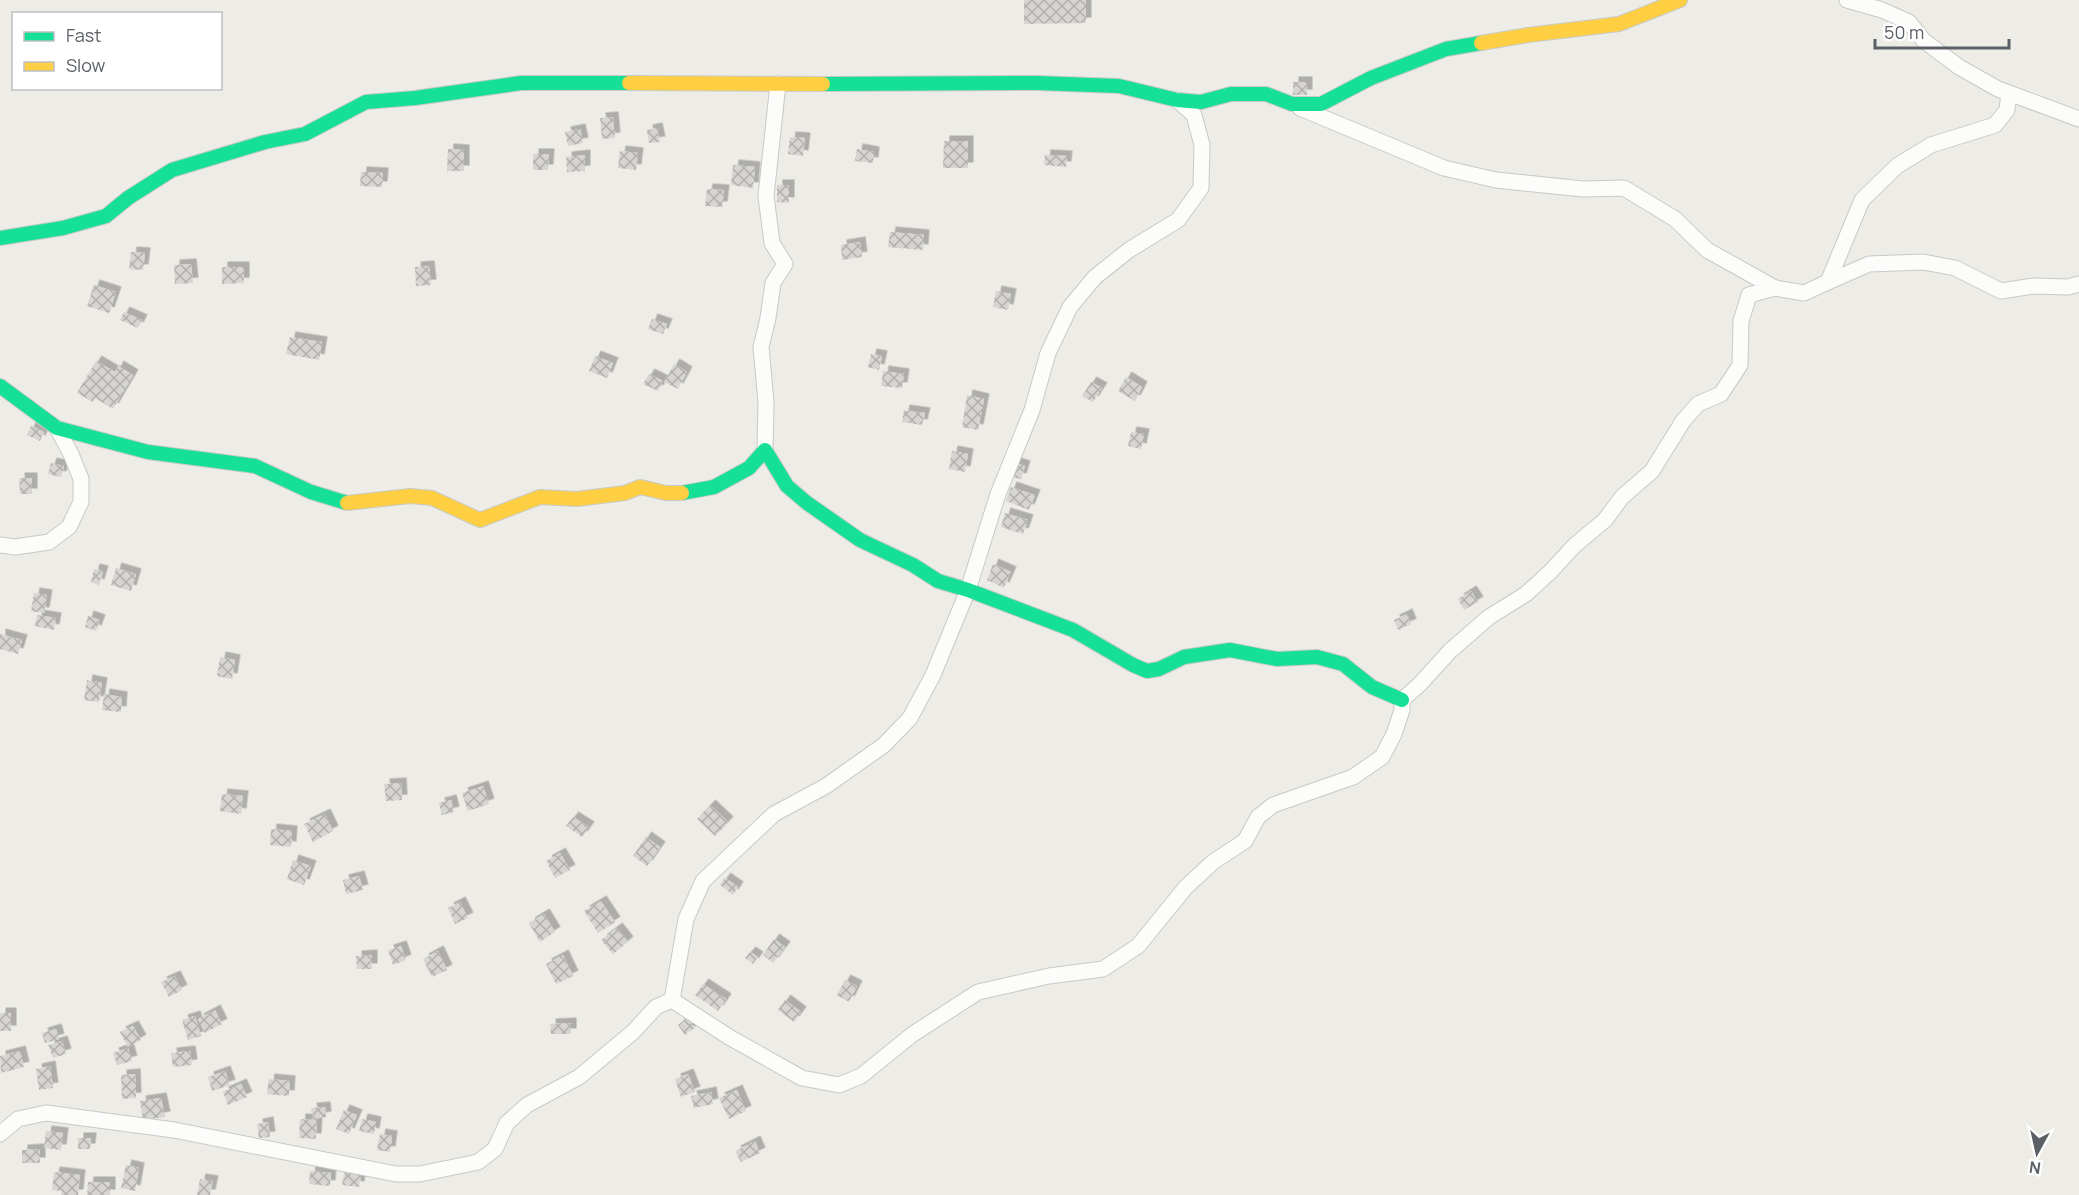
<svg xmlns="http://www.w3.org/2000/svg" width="2079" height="1195" font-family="Manrope,sans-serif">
	<defs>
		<pattern id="building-cross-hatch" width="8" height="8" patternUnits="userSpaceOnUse" patternTransform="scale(1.5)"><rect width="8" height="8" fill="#d6d5d1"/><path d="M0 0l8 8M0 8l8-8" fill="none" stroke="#b1b0ad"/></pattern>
		<filter id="shadow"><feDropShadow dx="5.5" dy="-5.5" stdDeviation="0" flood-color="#0004"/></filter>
	</defs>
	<rect width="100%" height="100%" fill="#edece6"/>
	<g fill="url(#building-cross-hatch)" filter="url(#shadow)">
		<polygon points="1024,0 1086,0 1086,23 1024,24"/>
		<rect x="1293" y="82" width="14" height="13"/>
		<polygon points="613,117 615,138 602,139 600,118"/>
		<polygon points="657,128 660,142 649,143 647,130"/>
		<polygon points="580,129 583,143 568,146 565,132"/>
		<polygon points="790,137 805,138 803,156 788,154"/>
		<polygon points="944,141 968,141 968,168 943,168"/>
		<polygon points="448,149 464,150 464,171 447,171"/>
		<polygon points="857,149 874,152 873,163 855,161"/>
		<polygon points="620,151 638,153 636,170 618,168"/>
		<polygon points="533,154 549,154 548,170 533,170"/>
		<polygon points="585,155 585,171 567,172 566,157"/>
		<polygon points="1045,155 1067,156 1066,167 1044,165"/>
		<polygon points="733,165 755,167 753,188 731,185"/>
		<polygon points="361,172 383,173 382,187 360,186"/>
		<polygon points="777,185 789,185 789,203 777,202"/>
		<polygon points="707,189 724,190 722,207 705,206"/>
		<polygon points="890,232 924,235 923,250 888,247"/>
		<polygon points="860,242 862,257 842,260 841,245"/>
		<polygon points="131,252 145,253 143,270 129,269"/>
		<polygon points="191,264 193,283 175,284 174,265"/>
		<polygon points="429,266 431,285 416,286 415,267"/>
		<polygon points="222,267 244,267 244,283 222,284"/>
		<polygon points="94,285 116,292 109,313 87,306"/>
		<polygon points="996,291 1011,294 1008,310 993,307"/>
		<polygon points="124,312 142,320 138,328 120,320"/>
		<polygon points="652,319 667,324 663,334 648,329"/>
		<polygon points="290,337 322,342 319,360 286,354"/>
		<polygon points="871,354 882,356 879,370 868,367"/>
		<polygon points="595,356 613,363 607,378 589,371"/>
		<polygon points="96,361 115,372 118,366 133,375 113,409 95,398 93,402 77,393"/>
		<polygon points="674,364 687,372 678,389 664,382"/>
		<polygon points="883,371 904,374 902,388 881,386"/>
		<polygon points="649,374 663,381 658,391 643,384"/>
		<polygon points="1126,377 1142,387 1135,401 1118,391"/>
		<polygon points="1091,382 1102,388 1093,402 1082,396"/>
		<polygon points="967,395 984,399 978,430 962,427"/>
		<polygon points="904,410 925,413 922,425 902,422"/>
		<polygon points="31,426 44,432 40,441 27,435"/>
		<polygon points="1131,432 1144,434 1141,449 1128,446"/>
		<polygon points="952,451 968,454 965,472 949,469"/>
		<polygon points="51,463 64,466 61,477 48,474"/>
		<polygon points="1015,463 1025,466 1021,479 1011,477"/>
		<polygon points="19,478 32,478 32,494 20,494"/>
		<polygon points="1011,487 1035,495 1029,510 1006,501"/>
		<polygon points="1005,513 1028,520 1023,534 1001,527"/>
		<polygon points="993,564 1011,572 1004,588 987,580"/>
		<polygon points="116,568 136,574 131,591 111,585"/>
		<polygon points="94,569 103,571 99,585 91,582"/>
		<polygon points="1471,591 1478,602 1464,610 1458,599"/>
		<polygon points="34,593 47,595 44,613 31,611"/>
		<polygon points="1407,614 1411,624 1398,630 1394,620"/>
		<polygon points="37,615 56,618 54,630 35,626"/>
		<polygon points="88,616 100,620 96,631 85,627"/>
		<polygon points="0,634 22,640 18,654 0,649"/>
		<polygon points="220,657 235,660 232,679 217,676"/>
		<polygon points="87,680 102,683 99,702 84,700"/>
		<polygon points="104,694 122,697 121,712 102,710"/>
		<polygon points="401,783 402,800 386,801 384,784"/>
		<polygon points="483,786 489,804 468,811 462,793"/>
		<polygon points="222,794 243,796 241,814 220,811"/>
		<polygon points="451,800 454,812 442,815 439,803"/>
		<polygon points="710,805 728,822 715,836 697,819"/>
		<polygon points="325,814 333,831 313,842 304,824"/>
		<polygon points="573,817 589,827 582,837 566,826"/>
		<polygon points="271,829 292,831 291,847 270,845"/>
		<polygon points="646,837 660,847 647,866 633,856"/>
		<polygon points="560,853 570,870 555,878 546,861"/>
		<polygon points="293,860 311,866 304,885 287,879"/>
		<polygon points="359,876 363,890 346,894 343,880"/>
		<polygon points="725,878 738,887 733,895 720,885"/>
		<polygon points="601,901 615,922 598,933 584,911"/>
		<polygon points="460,902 468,918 455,924 448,908"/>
		<polygon points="544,914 555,932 540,942 529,923"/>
		<polygon points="617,928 628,942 613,954 601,940"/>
		<polygon points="774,939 785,947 773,963 763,955"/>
		<polygon points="401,946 406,960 393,965 388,950"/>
		<polygon points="438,951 447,970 432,977 423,959"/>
		<polygon points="750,952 758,957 753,964 745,958"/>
		<polygon points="372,955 372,969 357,969 356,956"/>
		<polygon points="563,955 573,976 556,984 546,964"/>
		<polygon points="175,976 182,990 169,997 161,982"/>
		<polygon points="845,980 857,986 849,1002 837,995"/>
		<polygon points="703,984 726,999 718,1011 695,995"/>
		<polygon points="785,1000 801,1012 794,1022 778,1010"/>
		<polygon points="215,1010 222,1024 205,1033 198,1019"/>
		<rect x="0" y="1013" width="11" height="18"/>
		<polygon points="195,1016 201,1036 188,1040 182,1020"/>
		<polygon points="688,1017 695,1028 685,1035 678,1025"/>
		<polygon points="571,1023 571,1034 551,1034 550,1024"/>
		<polygon points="133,1026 141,1040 128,1047 120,1032"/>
		<polygon points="56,1029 59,1039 45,1043 42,1033"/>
		<polygon points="62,1041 66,1054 53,1058 48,1045"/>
		<polygon points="128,1048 132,1061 117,1065 113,1053"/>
		<polygon points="20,1051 24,1067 1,1073 0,1056"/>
		<polygon points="190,1051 192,1065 173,1067 171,1053"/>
		<polygon points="50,1066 53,1088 39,1090 36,1069"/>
		<polygon points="225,1071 230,1085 212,1091 208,1077"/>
		<polygon points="135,1074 136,1098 122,1099 121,1075"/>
		<polygon points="688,1074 695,1092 681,1097 675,1079"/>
		<polygon points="269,1079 290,1081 289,1096 267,1094"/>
		<polygon points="241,1084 247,1097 228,1105 223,1092"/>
		<polygon points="737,1090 746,1111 729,1119 719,1098"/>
		<polygon points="711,1092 713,1104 694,1108 691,1096"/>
		<polygon points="161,1098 165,1117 143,1120 140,1101"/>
		<polygon points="325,1107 326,1117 313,1119 311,1108"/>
		<polygon points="344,1110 357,1115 349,1134 336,1129"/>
		<polygon points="300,1119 317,1120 316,1139 299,1138"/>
		<polygon points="362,1119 376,1122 374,1134 359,1131"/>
		<polygon points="268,1122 270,1137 259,1138 257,1124"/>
		<polygon points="46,1131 63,1133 61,1150 44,1148"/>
		<polygon points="380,1134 392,1136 390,1152 377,1150"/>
		<polygon points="78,1138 91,1138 90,1149 78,1149"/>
		<polygon points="755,1141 760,1153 741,1162 735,1151"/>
		<polygon points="40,1149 40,1163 22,1163 22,1150"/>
		<polygon points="126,1165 139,1168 135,1191 121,1188"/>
		<polygon points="346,1165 362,1168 359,1187 342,1185"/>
		<polygon points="310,1171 331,1173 330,1186 309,1184"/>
		<polygon points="54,1172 80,1175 78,1195 61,1195 62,1191 52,1190"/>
		<polygon points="200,1179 213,1181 210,1195 197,1195"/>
		<polygon points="88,1182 110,1182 110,1195 87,1195"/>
	</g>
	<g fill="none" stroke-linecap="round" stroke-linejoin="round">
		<g stroke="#c8c9c8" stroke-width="17">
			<g id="street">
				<polyline points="1847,0 1882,10 1909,22 1923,40 1959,67 1998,89 2079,119"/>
				<polyline points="1300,108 1444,168 1496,180 1583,189 1624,188 1675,219 1707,250 1775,288"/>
				<polyline points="1828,282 1869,264 1923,262 1955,268 2001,291 2034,286 2068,287 2079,284"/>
				<polyline points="765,450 766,402 761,347 768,318 773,283 785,264 772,243 766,196 778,84"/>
				<polyline points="0,545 15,547 49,542 69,527 81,502 81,479 71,454 57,428"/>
				<polyline points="672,1000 729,1037 802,1078 839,1085 861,1076 913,1034 978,992 1049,976 1103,969 1138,946 1186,887 1213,862 1245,841 1258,817 1273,805 1353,777 1382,757 1394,734 1402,710 1402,700 1419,685 1450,651 1489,617 1526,594 1551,571 1575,545 1605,520 1622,497 1652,471 1683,421 1698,404 1721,394 1740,365 1741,321 1749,295 1775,288 1804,293 1828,282 1862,200 1897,166 1931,145 1995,125 2007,110 2009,93"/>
				<polyline points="672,1000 686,919 703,881 774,814 826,786 884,745 910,718 933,675 968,590 998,494 1032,410 1048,353 1070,307 1095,277 1129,250 1178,220 1201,188 1202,145 1194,115 1177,100"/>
				<polyline points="0,1134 18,1119 46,1113 174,1130 396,1174 420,1174 478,1162 495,1149 507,1123 527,1105 579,1077 633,1032 656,1007 672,1000"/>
			</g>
		</g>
		<g stroke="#c8cac8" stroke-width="16">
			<g id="fast">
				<polyline points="823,84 1037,83 1119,86 1177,100 1201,102 1231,94 1266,94 1292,104 1321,104 1371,78 1446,49 1481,43"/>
				<polyline points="0,238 63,228 106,216 128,198 172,170 265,142 305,134 366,102 415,98 521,83 629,83"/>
				<polyline points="0,386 57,428 148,452 255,466 311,492 347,503"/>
				<polyline points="682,493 714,487 749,468 765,450 787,486 807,503 860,540 913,565 938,581 968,590 1073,630 1133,665 1147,671 1159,669 1184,657 1230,650 1277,659 1317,657 1343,664 1372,687 1402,700"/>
			</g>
		</g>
		<g stroke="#c8cac8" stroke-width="16">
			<g id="slow">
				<polyline points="1481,43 1528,35 1619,24 1680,0"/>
				<polyline points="629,83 823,84"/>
				<polyline points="347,503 410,496 432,498 480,520 540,497 577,499 625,493 640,487 666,493 682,493"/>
			</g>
		</g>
		<use href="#street" stroke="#fcfcfb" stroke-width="15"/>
		<use href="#fast" stroke="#16e098" stroke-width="14"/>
		<use href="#slow" stroke="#ffcf43" stroke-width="14"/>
	</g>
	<rect x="12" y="12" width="210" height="78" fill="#ffffff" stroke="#bdbfc2" stroke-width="1.5"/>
	<rect x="24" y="32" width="30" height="9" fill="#16e098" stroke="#bdbfc2" stroke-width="1.5"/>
	<text x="66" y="42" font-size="18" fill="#5b6066">Fast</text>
	<rect x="24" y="62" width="30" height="9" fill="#ffcf43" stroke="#bdbfc2" stroke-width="1.5"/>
	<text x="66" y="72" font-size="18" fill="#5b6066">Slow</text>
	<g transform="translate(2037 1153) rotate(188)" stroke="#ffffff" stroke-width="4.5" paint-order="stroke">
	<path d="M0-4.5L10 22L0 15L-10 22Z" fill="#5b6066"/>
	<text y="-9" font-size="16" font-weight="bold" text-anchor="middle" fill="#5b6066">N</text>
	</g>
	<path d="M1875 39v9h134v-9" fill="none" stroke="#5b6066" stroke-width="3"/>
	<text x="1884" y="39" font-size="18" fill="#5b6066" stroke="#ffffff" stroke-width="4.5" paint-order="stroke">50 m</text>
</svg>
